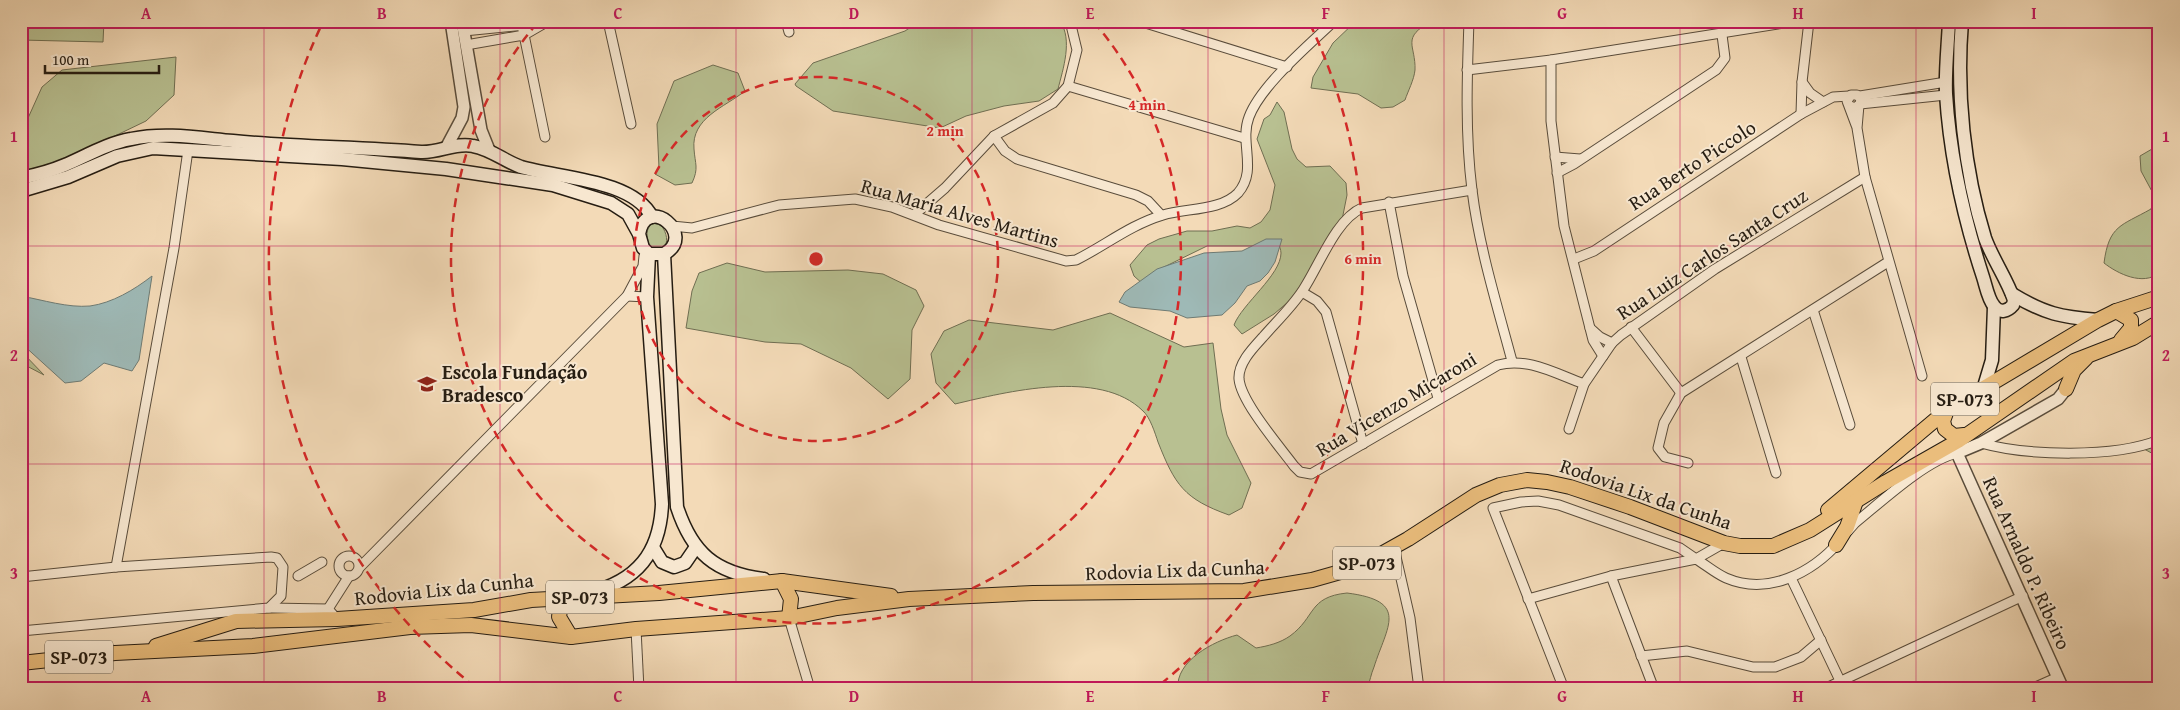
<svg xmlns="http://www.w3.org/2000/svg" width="2180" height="710" font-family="'Gentium Book Plus',serif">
	<rect width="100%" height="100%" fill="#f3dab7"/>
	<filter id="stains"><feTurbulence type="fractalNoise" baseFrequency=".004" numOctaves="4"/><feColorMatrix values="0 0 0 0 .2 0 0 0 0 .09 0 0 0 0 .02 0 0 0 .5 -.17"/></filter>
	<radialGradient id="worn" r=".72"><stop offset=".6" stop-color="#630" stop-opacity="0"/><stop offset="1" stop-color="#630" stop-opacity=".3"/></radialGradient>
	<g fill="#b8c091" stroke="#6f6e52">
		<polygon points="21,21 104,21 103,42 21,40"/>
		<path d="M920 21H1060C1073 40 1063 69 1058 89L1039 101 1004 106 966 116 940 128 833 111 796 86 795 84 813 63 905 31Z"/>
		<path d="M1356 21H1432C1400 38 1416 45 1415 70 1414 80 1408 91 1405 100L1393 107 1381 108 1358 94 1311 88 1313 77 1333 43Z"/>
		<polygon points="176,57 174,95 146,121 44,170 21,171 21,128 24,127 42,87 62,70"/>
		<path d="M713 65 738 73 745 91C725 107 691 118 694 149 695 164 699 168 692 183L675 185 655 174 659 168 657 124 674 81Z"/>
		<path d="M1277 102 1284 112 1292 149 1297 159 1306 167 1330 166 1346 183 1347 195 1342 220 1295 296 1274 314 1242 334 1234 325C1242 304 1281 275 1281 253 1281 250 1279 245 1278 242L1258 246H1207L1162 268 1144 285 1134 276 1130 265 1147 245 1159 239 1187 231H1212L1237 226 1250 228 1261 222 1270 210 1275 185 1257 139 1264 119 1270 115Z"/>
		<path d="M2152 149H2159V273C2143 286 2118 274 2104 263 2109 225 2121 226 2151 209L2155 197 2141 171 2140 156Z"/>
		<path d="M654 223 661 225C667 233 669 242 663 250L650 248C647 238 644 228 654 223Z"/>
		<polygon points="727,263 765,272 848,270 883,274 916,290 924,306 912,330 910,379 888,399 851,368 801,344 765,342 686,328 692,291 699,273"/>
		<path d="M1110 313 1184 347 1213 343 1221 409 1227 435 1251 483 1242 508 1229 515C1184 499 1175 485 1158 442 1155 433 1150 417 1143 411 1100 368 1006 392 955 404L936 383 931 354 944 331 969 320 1053 330Z"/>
		<polygon points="21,351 44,375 21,363"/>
		<polygon points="2159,436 2159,457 2144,449"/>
		<path d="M1347 593C1410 601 1387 626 1374 667 1371 674 1370 681 1367 689H1178C1175 661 1214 641 1237 635L1256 648C1268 646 1280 643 1290 636 1316 617 1308 597 1347 593Z"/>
	</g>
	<g fill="#9eb9b6" stroke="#6e7b74">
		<polygon points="1266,239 1282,239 1275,262 1268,273 1260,281 1247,286 1235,303 1222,315 1187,318 1170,311 1130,307 1119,302 1125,292 1157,269 1204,253 1242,251"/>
		<path d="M152 276 139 360 132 371 104 363 81 381 65 383 21 343V296C43 300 68 308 90 306 112 303 134 290 152 276Z"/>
	</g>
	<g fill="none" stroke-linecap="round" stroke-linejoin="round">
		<g stroke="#594c3b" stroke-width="11">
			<g id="minor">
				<polyline points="608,21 631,124"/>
				<polyline points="786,21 789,32"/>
				<polyline points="872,21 873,22"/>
				<polyline points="1139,21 1287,67"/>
				<path d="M1469 21C1467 77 1465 134 1472 190 1479 247 1497 305 1512 361"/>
				<polyline points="522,25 545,137"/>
				<polyline points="464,31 565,21"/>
				<polyline points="466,45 524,35 543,24"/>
				<polyline points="1551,60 1551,121 1564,226 1593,340 1603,356"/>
				<polyline points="1467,70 1551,60 1797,21"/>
				<polyline points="1802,82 1810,93 1823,102"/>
				<polyline points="1068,86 1244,138"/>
				<polyline points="1860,96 1946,82"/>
				<polyline points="1860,104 1946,95"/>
				<polyline points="1859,105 1857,128 1865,177 1922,376"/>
				<polyline points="1850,106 1855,108 1860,104 1861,99 1857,95 1851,95 1847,101 1856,125"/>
				<polyline points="1801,114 1802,82 1809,21"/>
				<polyline points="994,136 1005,151 1017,159 1136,195 1148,201 1161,215"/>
				<polyline points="1555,157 1580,159"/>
				<polyline points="1557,173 1574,164 1716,70 1725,58 1722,35"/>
				<path d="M1472 190 1362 208C1336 219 1319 266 1303 290 1292 307 1276 322 1263 337 1253 348 1238 363 1239 379 1241 402 1280 447 1294 466L1300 472 1311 474 1498 365C1528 357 1556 374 1584 384"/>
				<polyline points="1389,202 1403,276 1438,398"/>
				<polyline points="915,214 945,188 994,136 1053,103 1068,86 1077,50 1070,21"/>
				<path d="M672 226 692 228 779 205 855 199 892 207 939 225 1066 261 1076 260C1106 245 1130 225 1163 215 1185 208 1221 211 1238 193 1258 170 1239 143 1249 117 1261 85 1309 45 1334 21"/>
				<polyline points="1574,259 1594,251 1801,114 1833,97 1849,96"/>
				<polyline points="1302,292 1317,301 1326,312 1363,444"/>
				<polyline points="627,296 647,297"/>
				<polyline points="1813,310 1850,425"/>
				<polyline points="1631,327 1681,393"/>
				<polyline points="1590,328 1600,337 1612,343"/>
				<polyline points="1741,357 1776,473"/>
				<polyline points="1569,429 1584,384 1612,343 1621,335 1715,269 1865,177"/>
				<path d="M1981 443C2027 456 2115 458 2159 440"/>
				<polyline points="1688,463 1665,457 1658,448 1664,423 1681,393 1888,262"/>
				<path d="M1848 531 1855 523C1881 502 1926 460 1957 453"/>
				<polyline points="1394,548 1410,618 1419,689"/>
				<circle cx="349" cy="566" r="10"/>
				<polyline points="116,567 174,248 188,150"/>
				<polyline points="360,567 627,296 643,266 644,256"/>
				<polyline points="298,576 322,562"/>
				<polyline points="1611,576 1654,689"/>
				<polyline points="21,577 116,567 271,557 277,558 283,567 281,596 269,608 21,631"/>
				<polyline points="1791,578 1844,689"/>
				<path d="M1528 599 1611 576 1696 559C1706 565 1715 573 1726 578 1768 596 1812 573 1840 541"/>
				<polyline points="269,608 328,609 337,619"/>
				<polyline points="328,609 349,576"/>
				<polyline points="789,618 810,689"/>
				<polyline points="636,629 639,689"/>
				<polyline points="1641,656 1687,651 1753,667 1775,667 1801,657 1821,640"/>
				<polyline points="1564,689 1493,508 1521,502 1538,501 1559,505 1680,548 1696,559 1724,543"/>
				<polyline points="1824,689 2023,596"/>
				<polyline points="2031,689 2058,677"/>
			</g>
		</g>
		<g stroke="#594c3b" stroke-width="14">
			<g id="tertiary">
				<polyline points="462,21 481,130 489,150"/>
				<polyline points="446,148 462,118 464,107 451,21"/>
				<polyline points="2063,689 1957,453 1981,443 2058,399 2066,389"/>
			</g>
		</g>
		<g stroke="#261d12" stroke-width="15">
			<g id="secondary">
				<path d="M1949 21C1948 45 1945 70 1946 94 1950 156 1964 219 1983 277 1986 286 1988 299 1994 306 2000 314 2008 311 2013 305L2014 300C2007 279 1993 260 1985 238 1964 170 1956 92 1962 21"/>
				<path d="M21 178C36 175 51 171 65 165 86 156 108 143 131 139 165 132 199 138 233 141 295 147 359 147 421 152 439 153 456 142 473 146 491 149 504 161 521 167 557 178 633 179 652 217"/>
				<path d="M21 191 68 177 117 156 153 148 342 159 446 169 553 185 611 203 628 214 639 234 643 248 649 254H664C698 235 646 193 639 234"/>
				<path d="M664 254 677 507C692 553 715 573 764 579"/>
				<path d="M2012 294C2045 314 2061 317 2098 320"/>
				<polyline points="1983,390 1992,360 1994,307"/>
				<polyline points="654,549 662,562 674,567 685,563 696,547"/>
				<path d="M589 593C637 581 660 553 662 504L647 297 649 254"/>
			</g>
		</g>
		<g stroke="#261d12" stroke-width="16">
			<g id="primary">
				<polyline points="2116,311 2131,320 2131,328 2121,340"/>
				<polyline points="2066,389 2074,370 2086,358"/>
				<polyline points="1947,410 1943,421 1945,429 1954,436 1964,435"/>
				<polyline points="1828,510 1947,410 2098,320 2116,311 2159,297"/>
				<polyline points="1836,545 1847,527 1856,501"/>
				<polyline points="782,581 791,599 789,618"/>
				<polyline points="571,637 559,617 560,610 575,597"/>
				<polyline points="156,646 236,621 337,619 474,610 531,600 659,593 782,581 891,596"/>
				<polyline points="21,663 115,653 253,646 410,627 471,625 571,637 636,629 789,618 837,608 909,599 1033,593 1244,591 1312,580 1358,567 1408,539 1476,495 1500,485 1527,480 1547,482 1570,487 1630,507 1724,543 1740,546 1773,546 1810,530 1886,482 1958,441 2074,361 2133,338 2159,322"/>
			</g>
		</g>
		<use href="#minor" stroke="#f7e7d0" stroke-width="9"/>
		<use href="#tertiary" stroke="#f7e7d0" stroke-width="11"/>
		<use href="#secondary" stroke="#f7e7d0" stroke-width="12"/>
		<use href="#primary" stroke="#eabd7c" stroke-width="14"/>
	</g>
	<path fill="none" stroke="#c2185b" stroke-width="1" stroke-opacity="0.55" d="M264 21V689M500 21V689M736 21V689M972 21V689M1208 21V689M1444 21V689M1680 21V689M1916 21V689M21 246H2159M21 464H2159"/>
	<g fill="none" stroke="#d62828" stroke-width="2.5" stroke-dasharray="9 6">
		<circle cx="816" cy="259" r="182"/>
		<path d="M1094 22A365 365 0 1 1 538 22"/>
		<path d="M475 687A547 547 0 0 1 322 24M1310 24A547 547 0 0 1 1157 687"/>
	</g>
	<defs>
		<g id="school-bare" transform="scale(1.5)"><path d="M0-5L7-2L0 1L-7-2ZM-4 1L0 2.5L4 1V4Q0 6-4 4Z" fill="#8f2418" stroke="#f7e7d0" stroke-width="2.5" paint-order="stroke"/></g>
	</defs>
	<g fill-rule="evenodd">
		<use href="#school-bare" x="427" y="384"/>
	</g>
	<g text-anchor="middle" stroke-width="4" stroke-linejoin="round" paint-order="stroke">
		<g fill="#f7e7d0" stroke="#655a4b" stroke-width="1">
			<rect x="1931" y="382.5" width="68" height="33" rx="4"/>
			<rect x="1333" y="546.5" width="68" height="33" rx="4"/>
			<rect x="546" y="580.5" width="68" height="33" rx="4"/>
			<rect x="45" y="640.5" width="68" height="33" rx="4"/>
		</g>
		<g font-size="19" font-weight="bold" fill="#261d12">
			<text x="1965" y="406">SP-073</text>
			<text x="1367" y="570">SP-073</text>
			<text x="580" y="604">SP-073</text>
			<text x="79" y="664">SP-073</text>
		</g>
		<g font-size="20" fill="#261d12" stroke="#f7e7d0">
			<text transform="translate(1692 165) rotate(-33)" y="7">Rua Berto Piccolo</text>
			<text transform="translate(960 213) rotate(16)" y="7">Rua Maria Alves Martins</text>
			<text transform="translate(1712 254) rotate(-33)" y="7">Rua Luiz Carlos Santa Cruz</text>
			<text transform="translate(1396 404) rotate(-31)" y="7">Rua Vicenzo Micaroni</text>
			<text transform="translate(1646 494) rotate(19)" y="7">Rodovia Lix da Cunha</text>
			<text transform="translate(2027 563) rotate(66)" y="7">Rua Arnaldo P. Ribeiro</text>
			<text transform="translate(1175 570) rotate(-2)" y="7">Rodovia Lix da Cunha</text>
			<text transform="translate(444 589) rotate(-6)" y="7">Rodovia Lix da Cunha</text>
		</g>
		<g font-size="20" font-weight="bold" fill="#261d12" stroke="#f7e7d0" text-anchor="start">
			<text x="442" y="379">Escola Fundação<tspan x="442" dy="23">Bradesco</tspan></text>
		</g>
	</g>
	<circle cx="816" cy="259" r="8" fill="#d62828" stroke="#f7e7d0" stroke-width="2.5"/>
	<g font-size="15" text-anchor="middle" font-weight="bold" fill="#d62828" stroke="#f7e7d0" stroke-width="4" stroke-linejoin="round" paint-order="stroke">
		<text x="1147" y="110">4 min</text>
		<text x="945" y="136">2 min</text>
		<text x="1363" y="264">6 min</text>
	</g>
	<rect width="2180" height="710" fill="none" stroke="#f3dab7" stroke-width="55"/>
	<path d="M45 65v8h114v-8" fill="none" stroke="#261d12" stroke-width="2.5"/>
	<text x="52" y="65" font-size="15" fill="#261d12" stroke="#f7e7d0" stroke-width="4" paint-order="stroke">100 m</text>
	<rect x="28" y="28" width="2124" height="654" fill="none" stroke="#c2185b" stroke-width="2"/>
	<g font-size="16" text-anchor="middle" font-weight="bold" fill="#c2185b">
		<text x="146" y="19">A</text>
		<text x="382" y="19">B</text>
		<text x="618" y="19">C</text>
		<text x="854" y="19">D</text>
		<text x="1090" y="19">E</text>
		<text x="1326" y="19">F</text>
		<text x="1562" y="19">G</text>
		<text x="1798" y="19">H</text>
		<text x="2034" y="19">I</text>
		<text x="14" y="142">1</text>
		<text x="2166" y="142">1</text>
		<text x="14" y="361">2</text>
		<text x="2166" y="361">2</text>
		<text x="14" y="579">3</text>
		<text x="2166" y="579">3</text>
		<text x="146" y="702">A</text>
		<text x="382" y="702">B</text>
		<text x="618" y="702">C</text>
		<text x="854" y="702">D</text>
		<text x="1090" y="702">E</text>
		<text x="1326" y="702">F</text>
		<text x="1562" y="702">G</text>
		<text x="1798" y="702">H</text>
		<text x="2034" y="702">I</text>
	</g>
	<rect width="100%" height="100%" filter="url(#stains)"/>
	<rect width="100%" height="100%" fill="url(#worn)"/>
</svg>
